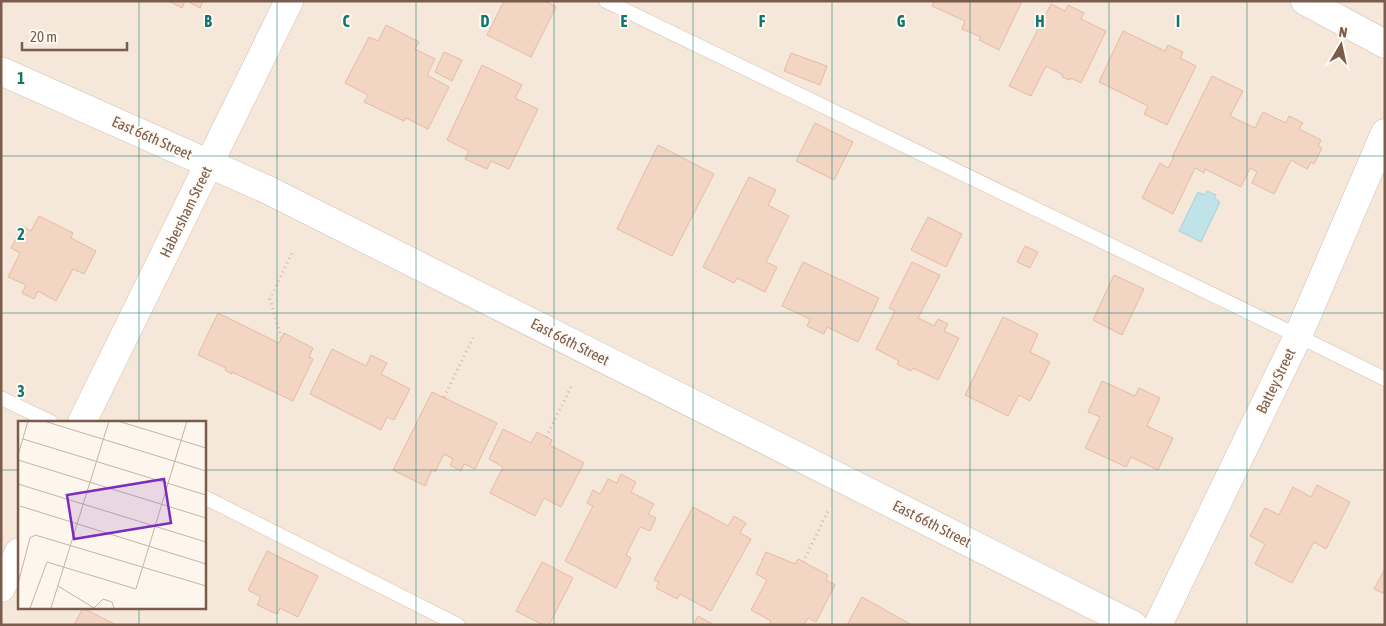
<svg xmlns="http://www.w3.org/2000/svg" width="1386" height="626" font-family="'Asap Condensed',sans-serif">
	<rect width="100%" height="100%" fill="#fdf6ec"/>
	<path fill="#f5e8da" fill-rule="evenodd" d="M1 1H1385V625H1ZM19 422H204V607H19Z"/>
	<polygon fill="#bfe3e8" stroke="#a5d3da" points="1207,191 1216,195 1214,198 1220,202 1201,242 1179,231 1198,192 1205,195"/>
	<g fill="#f3d5c3" stroke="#e6bba3">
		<polygon points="169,1 185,1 182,8"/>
		<polygon points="187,1 203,1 200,8"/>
		<polygon points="504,1 545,1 556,7 531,57 487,35"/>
		<polygon points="934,1 1022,1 999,50 979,40 981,37 962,29 965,21 932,6"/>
		<polygon points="1051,4 1065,11 1068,5 1084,13 1081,19 1106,31 1081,83 1071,78 1070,80 1062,77 1063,75 1046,66 1031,96 1009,86"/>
		<polygon points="386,25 419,42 415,49 435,59 427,75 449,87 428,129 406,118 404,121 364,102 368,95 345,83 369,37 378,41"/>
		<polygon points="1123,31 1165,51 1168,45 1183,52 1180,58 1196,66 1167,125 1144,114 1148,106 1099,82"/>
		<polygon points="444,52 462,60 452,81 435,72"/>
		<polygon points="791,53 827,66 820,85 784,71"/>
		<polygon points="482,65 522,85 515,98 538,109 509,169 491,161 487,169 465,159 469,151 447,140"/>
		<polygon points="1212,76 1243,91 1230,116 1255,128 1263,112 1286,123 1289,116 1303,123 1299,129 1321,140 1318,146 1322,148 1314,164 1311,162 1307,169 1291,160 1274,194 1252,183 1257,172 1250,168 1241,187 1205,169 1204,173 1195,168 1173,214 1142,198 1160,163 1168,168 1174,157 1172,157"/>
		<polygon points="815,123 853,142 834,180 796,161"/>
		<polygon points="658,145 714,174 672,256 617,229"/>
		<polygon points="749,177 776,190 768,205 789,216 766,262 777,267 765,292 737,278 734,283 703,267"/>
		<polygon points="39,216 73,233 71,238 96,251 84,274 73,269 56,301 38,291 34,299 22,293 26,285 8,277 20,253 11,248 22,226 31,231"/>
		<polygon points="928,217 962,234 946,267 911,250"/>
		<polygon points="1025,246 1038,252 1030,268 1017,262"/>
		<polygon points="803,262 879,298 858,342 827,327 824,334 807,326 810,319 782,306"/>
		<polygon points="912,262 940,275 918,318 934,326 938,319 948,324 944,331 959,338 938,380 913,368 911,371 897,364 899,361 876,349 895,311 889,308"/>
		<polygon points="1114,275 1144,289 1122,335 1093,320"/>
		<polygon points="218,313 279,343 284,333 313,348 309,357 313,359 293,401 232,372 232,374 225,370 226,368 198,355"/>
		<polygon points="1003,317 1038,334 1030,352 1050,362 1030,401 1019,395 1008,416 965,395"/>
		<polygon points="332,349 366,366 371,355 387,363 381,374 410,389 394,420 387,417 381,430 310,394"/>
		<polygon points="1102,381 1135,396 1139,388 1160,398 1147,426 1173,438 1158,470 1131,457 1126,467 1085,448 1100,417 1088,412"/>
		<polygon points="432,392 497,423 475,469 464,464 461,471 450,465 453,459 444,454 435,472 432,470 425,486 393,470"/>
		<polygon points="503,429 531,443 537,432 552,440 550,445 584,463 561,507 544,498 535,516 490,493 503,467 489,459"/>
		<polygon points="621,474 636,482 631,492 654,504 648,514 656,518 650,531 640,527 626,555 631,558 616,588 565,561 593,506 587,503 593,490 600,494 608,479 617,483"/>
		<polygon points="1317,485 1350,502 1326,549 1314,542 1292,583 1255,564 1265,544 1250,536 1265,508 1279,515 1293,487 1311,497"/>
		<polygon points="693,507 728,526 734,516 746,523 740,533 751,539 711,611 680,594 677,599 656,588 659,582 654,580"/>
		<polygon points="267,551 318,576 298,617 280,608 277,614 257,605 261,597 248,590"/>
		<polygon points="766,552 795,564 798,559 828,575 826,580 835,585 816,622 808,618 804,625 769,625 771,621 751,610 767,580 756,574"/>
		<polygon points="542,562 573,578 549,625 543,625 516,611"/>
		<polygon points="1385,569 1385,594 1374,589"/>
		<polygon points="862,597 912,625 847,625"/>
		<polygon points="83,608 87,610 116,625 74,625"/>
		<polygon points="698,616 714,625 693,625"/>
	</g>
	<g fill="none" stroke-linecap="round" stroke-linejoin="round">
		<g stroke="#d1beb0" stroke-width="15">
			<g id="lane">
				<polyline points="606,1 1298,336 1385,379"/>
				<polyline points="1,398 51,422"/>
				<polyline points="204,497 458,625"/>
			</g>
		</g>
		<g stroke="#d1beb0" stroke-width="29">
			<g id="street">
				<polyline points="1305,1 1385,44"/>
				<polyline points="1,71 268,190 1133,625"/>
				<polyline points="1158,625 1298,336 1385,133"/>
			</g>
		</g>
		<g stroke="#d6c0b0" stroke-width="29">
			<g id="secondary">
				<polyline points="82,422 289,1"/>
				<polyline points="1,588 19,552"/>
			</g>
		</g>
		<g stroke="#d9b8a5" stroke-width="3" stroke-dasharray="1 4" stroke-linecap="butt">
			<polyline points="281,338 270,299 293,251"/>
			<polyline points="444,397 473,338"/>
			<polyline points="546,437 571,387"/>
			<polyline points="803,562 829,509"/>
		</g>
		<use href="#lane" stroke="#fff" stroke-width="14"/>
		<use href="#street" stroke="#fff" stroke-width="28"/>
		<use href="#secondary" stroke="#fff" stroke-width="28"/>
	</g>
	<path fill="none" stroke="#0f766e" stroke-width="1" stroke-opacity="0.55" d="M139 1V422M277 1V625M416 1V625M554 1V625M693 1V625M832 1V625M970 1V625M1109 1V625M1247 1V625M1 156H1385M1 313H1385M1 470H19M204 470H1385M139 607V625"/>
	<g text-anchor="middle" stroke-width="4" stroke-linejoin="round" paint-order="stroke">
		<g font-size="15" fill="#7a5c4d" stroke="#fffaf3">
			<text transform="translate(152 138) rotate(24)" y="5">East 66th Street</text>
			<text transform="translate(186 212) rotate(-64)" y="5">Habersham Street</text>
			<text transform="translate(570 342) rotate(27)" y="5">East 66th Street</text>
			<text transform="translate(1276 381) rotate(-64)" y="5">Battey Street</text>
			<text transform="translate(932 524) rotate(27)" y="5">East 66th Street</text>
		</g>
	</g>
	<g transform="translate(18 421)">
		<rect width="188" height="188" fill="#fdf6ec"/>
		<path fill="none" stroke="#c5b3a7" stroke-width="1" d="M26 0 188 50M100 0 188 27M5 18 188 74M0 34 10 0M0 39 188 97M0 63 188 121M2 85 188 143M0 163 12 117 17 114 188 165M40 165 76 187M12 187 29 141 118 168 169 0M33 187 91 0M76 187 85 178 94 181 96 187"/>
		<path fill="#7b2cbf" fill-opacity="0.15" stroke="#7b2cbf" stroke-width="2.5" d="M146 58 153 102 56 118 49 74Z"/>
		<rect width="188" height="188" fill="none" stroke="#7a5c4d" stroke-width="2.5"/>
	</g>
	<g font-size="16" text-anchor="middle" font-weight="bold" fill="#0f766e" stroke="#fffaf3" stroke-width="4" stroke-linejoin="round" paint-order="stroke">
		<text x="208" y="27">B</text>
		<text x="346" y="27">C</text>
		<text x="485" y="27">D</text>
		<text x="624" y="27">E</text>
		<text x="762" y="27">F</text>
		<text x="901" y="27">G</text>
		<text x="1040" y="27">H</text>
		<text x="1178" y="27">I</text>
		<text x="21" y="84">1</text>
		<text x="21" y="240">2</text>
		<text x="21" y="397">3</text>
	</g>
	<rect width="1386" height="626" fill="none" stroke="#7a5c4d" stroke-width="5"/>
	<g transform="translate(1341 45) rotate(9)" stroke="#fffaf3" stroke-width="4" paint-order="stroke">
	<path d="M0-4L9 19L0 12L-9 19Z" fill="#7a5c4d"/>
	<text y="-8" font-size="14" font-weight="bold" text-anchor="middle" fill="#7a5c4d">N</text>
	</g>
	<path d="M22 42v8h105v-8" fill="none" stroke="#7a5c4d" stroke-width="2.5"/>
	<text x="30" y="42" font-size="15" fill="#7a5c4d" stroke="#fffaf3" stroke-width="4" paint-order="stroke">20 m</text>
</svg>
